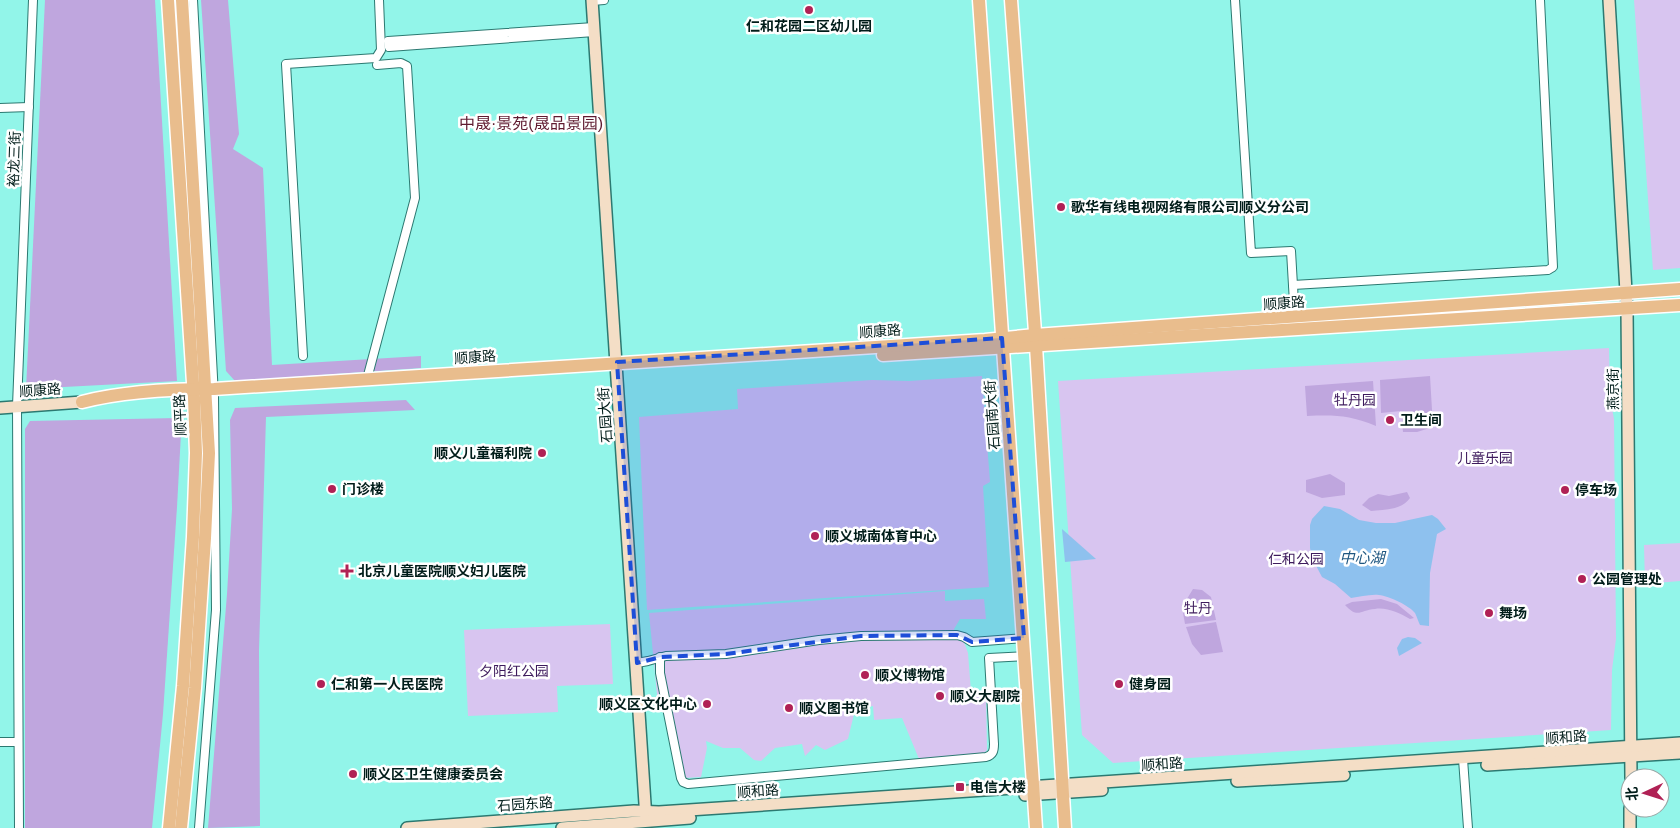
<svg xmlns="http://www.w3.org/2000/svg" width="1680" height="828" font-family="Helvetica,'Noto Sans SC',sans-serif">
	<rect width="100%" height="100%" fill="#92f5e9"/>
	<g fill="#d8c5f0">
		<polygon points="1634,0 1680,0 1680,268 1653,270"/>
		<polygon points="1609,348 1610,397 1614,419 1616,639 1612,670 1611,730 1113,763 1082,735 1058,381"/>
		<polygon points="982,376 990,482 983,486 989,587 647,610 639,417 738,409 737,389 872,380 909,381"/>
		<polygon points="1680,543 1680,581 1645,584 1644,545"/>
		<polygon points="945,591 945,601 984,599 986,619 960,619 954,629 957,639 964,642 968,653 971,692 986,693 987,750 984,753 919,759 902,718 874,720 873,706 855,710 848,739 825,750 816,745 805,756 802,744 775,748 761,761 754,760 740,748 723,748 706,741 707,748 701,777 685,778 657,694 649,613"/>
		<polygon points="610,624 613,684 557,686 558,712 468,716 464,630"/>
	</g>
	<g fill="#bfa6de">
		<polygon points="45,0 155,0 177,381 26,389"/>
		<polygon points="201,0 228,0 239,134 233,149 263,168 272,365 421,356 421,368 235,381 226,371"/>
		<polygon points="1430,376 1433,427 1417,432 1403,432 1401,411 1381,413 1380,380"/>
		<path d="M1373 381 1376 426C1349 415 1335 415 1307 416L1305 386Z"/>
		<polygon points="406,400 415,410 266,417 259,651 260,826 208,828 227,594 232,509 230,420 235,408"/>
		<polygon points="177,418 181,433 177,507 163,714 152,828 25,828 25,429 30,421"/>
		<polygon points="1330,474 1345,483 1345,495 1322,498 1306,492 1306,480"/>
		<path d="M1407 492 1410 498C1402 510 1383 510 1371 511L1362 505 1369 498 1378 494 1389 496Z"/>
		<polygon points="1193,589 1202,590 1211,597 1216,620 1185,624 1182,607"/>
		<path d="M1381 599 1397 604 1414 618 1410 619C1399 613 1387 607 1375 609 1360 610 1358 619 1345 605L1352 602Z"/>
		<polygon points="1216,622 1223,652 1201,655 1192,644 1186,627"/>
	</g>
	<g fill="#8ec1ee">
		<path d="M1324 506 1340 509 1359 520 1376 523H1395L1432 515 1438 519 1446 529 1437 534 1430 573 1429 626 1420 625C1418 621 1417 617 1415 613 1410 606 1389 596 1379 595 1370 594 1360 597 1351 598L1335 584 1322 577 1312 558 1310 548V525L1312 519Z"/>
		<polygon points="1062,529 1096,559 1065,562"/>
		<polygon points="1408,637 1415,638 1422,643 1399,656 1397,648 1402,639"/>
	</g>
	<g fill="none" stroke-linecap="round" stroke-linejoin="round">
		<g stroke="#2c7971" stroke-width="10">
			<g id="street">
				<polyline points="193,0 214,396 216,610 199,828"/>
				<polyline points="1235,0 1251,253 1291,251 1295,320"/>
				<polyline points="592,1 604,0"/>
				<polyline points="594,27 388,41 389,47 594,32"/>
				<polyline points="0,108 29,107"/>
				<polyline points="1293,285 1548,270 1553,267 1540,0"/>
				<polyline points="303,356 286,64 376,58 381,50 379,0"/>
				<polyline points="367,379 415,198 407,66 401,63 377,65"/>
				<path d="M660 657V673L681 778 683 782 688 784 986 757C993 755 994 751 994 744L989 658 1025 656"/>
				<polyline points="637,663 648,661 666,656 726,654 819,640 861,636 957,635 964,637 972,642 1024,638"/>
				<polyline points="0,742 18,742"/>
				<polyline points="1463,759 1468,828"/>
				<polyline points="19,828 17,406 33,0"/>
			</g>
		</g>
		<g stroke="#2c7971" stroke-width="14">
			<g id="secondary">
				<polyline points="592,0 646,819"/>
				<polyline points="1609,0 1627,309 1631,778"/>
				<polyline points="0,408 82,402"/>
				<polyline points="1487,765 1680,753"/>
				<polyline points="1237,781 1344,775"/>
				<polyline points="1025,795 1102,790"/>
				<polyline points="407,828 634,811 659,812 1680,743"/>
				<polyline points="562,828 690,818"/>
				<polyline points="1630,828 1630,808"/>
			</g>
		</g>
		<g stroke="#fff" stroke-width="15">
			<g id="primary">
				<polyline points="168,0 194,398 196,453 193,537 183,686 169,828"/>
				<polyline points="979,0 1036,828"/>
				<polyline points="1011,0 1036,346 1065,828"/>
				<polyline points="883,355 1680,305"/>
				<path d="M82 402C124 391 170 389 214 389L985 340 1035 335 1680 289"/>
				<polyline points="181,828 195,688 205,538 209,453 182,0"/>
			</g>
		</g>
		<use href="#street" stroke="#fff" stroke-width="8"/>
		<use href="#secondary" stroke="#f4dec6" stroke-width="11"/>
		<use href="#primary" stroke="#e9bd8d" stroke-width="12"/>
	</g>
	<path fill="#1d4ed8" fill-opacity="0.2" stroke="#1d4ed8" stroke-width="4" stroke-dasharray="10 6" stroke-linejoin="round" d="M1002 338 1024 638 972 642 957 635 861 636 726 654 661 657 637 663 617 362Z"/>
	<g fill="#b02155" stroke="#fff" stroke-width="2">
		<circle cx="809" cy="10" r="5"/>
		<circle cx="1061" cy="207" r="5"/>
		<circle cx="1390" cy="420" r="5"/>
		<circle cx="542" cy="453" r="5"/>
		<circle cx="332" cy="489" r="5"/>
		<circle cx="1565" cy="490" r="5"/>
		<circle cx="815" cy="536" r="5"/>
		<path d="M344.5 563.5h5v5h5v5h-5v5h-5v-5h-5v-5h5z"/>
		<circle cx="1582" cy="579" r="5"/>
		<circle cx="1489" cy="613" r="5"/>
		<circle cx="865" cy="675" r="5"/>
		<circle cx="321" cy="684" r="5"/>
		<circle cx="1119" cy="684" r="5"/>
		<circle cx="940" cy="696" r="5"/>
		<circle cx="707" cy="704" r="5"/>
		<circle cx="789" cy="708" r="5"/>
		<circle cx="353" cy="774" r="5"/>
		<rect x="955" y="782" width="10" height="10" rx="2.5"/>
	</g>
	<g text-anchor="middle" stroke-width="5" stroke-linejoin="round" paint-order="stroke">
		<g font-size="14" font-weight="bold" fill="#001c19" stroke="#fff" text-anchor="start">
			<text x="809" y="31" text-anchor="middle">仁和花园二区幼儿园</text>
			<text x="1071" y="212">歌华有线电视网络有限公司顺义分公司</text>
			<text x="1400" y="425">卫生间</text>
			<text x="532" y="458" text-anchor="end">顺义儿童福利院</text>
			<text x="342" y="494">门诊楼</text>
			<text x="1575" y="495">停车场</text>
			<text x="825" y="541">顺义城南体育中心</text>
			<text x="358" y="576">北京儿童医院顺义妇儿医院</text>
			<text x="1592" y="584">公园管理处</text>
			<text x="1499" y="618">舞场</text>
			<text x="875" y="680">顺义博物馆</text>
			<text x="331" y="689">仁和第一人民医院</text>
			<text x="1129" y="689">健身园</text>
			<text x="950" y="701">顺义大剧院</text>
			<text x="697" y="709" text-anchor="end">顺义区文化中心</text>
			<text x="799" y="713">顺义图书馆</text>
			<text x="363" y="779">顺义区卫生健康委员会</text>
			<text x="970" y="792">电信大楼</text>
		</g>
		<g font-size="14" fill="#001c19" stroke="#fff">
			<text transform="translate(14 159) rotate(-88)" y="5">裕龙三街</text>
			<text transform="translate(1284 303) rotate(-4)" y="5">顺康路</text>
			<text transform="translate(880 331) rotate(-4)" y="5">顺康路</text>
			<text transform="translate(475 357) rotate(-4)" y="5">顺康路</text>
			<text transform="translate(1613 389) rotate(-91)" y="5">燕京街</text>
			<text transform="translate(40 390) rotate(-4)" y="5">顺康路</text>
			<text transform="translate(180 415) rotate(-93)" y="5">顺平路</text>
			<text transform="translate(605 415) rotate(-94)" y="5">石园大街</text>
			<text transform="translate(992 415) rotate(-94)" y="5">石园南大街</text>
			<text transform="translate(1566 737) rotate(-4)" y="5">顺和路</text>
			<text transform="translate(1162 764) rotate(-4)" y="5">顺和路</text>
			<text transform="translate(758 791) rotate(-4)" y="5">顺和路</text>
			<text transform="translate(525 804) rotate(-4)" y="5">石园东路</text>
		</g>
		<g font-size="14" fill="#3e1b5d" stroke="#fff">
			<text x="1355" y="405">牡丹园</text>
			<text x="1485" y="463">儿童乐园</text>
			<text x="1296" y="564">仁和公园</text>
			<text x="1198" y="613">牡丹</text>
			<text x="514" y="676">夕阳红公园</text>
		</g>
		<g font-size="15" font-style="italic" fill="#1e5680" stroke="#fff">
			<text x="1362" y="563">中心湖</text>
		</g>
		<g font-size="16" fill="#5f1b30" stroke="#fff">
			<text x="531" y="129">中晟·景苑(晟品景园)</text>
		</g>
	</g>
	<g transform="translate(1645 793) rotate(266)"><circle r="24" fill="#ffffff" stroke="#99a4a3"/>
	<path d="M0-4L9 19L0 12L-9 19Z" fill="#b02155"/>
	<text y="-8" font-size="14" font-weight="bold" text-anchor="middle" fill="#001c19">北</text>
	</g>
</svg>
